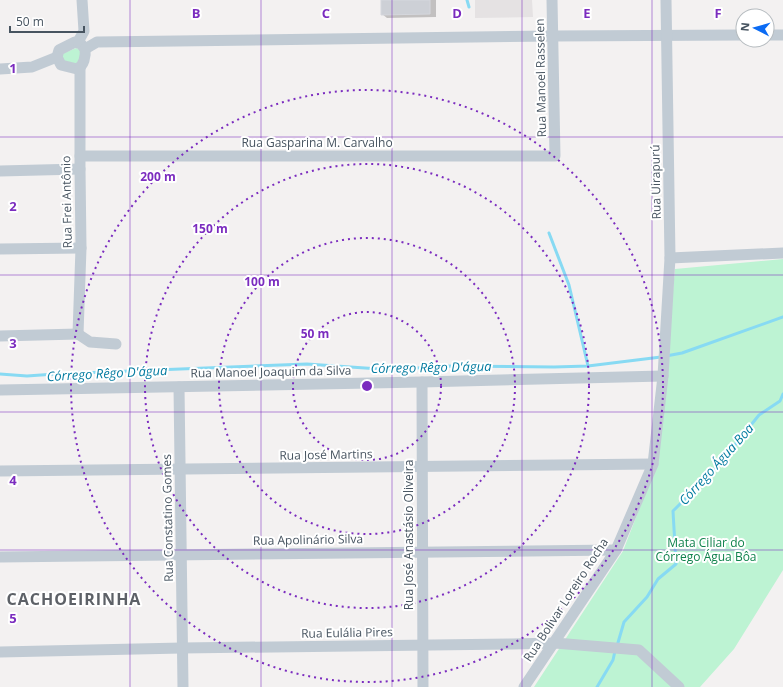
<svg xmlns="http://www.w3.org/2000/svg" width="783" height="687" font-family="'Open Sans',sans-serif">
	<rect width="100%" height="100%" fill="#f3f1f1"/>
	<polygon fill="#e5e2e3" points="475,0 532,0 533,17 475,18"/>
	<g fill="#bdf3d3">
		<polygon points="76,48 81,50 79,64 63,63 62,54"/>
		<polygon points="783,259 783,570 734,649 700,687 534,687 623,551 657,463 675,269"/>
	</g>
	<polygon fill="#0003" points="382,0 436,0 436,17 387,18 382,14"/>
	<g fill="none" stroke-linecap="round" stroke-linejoin="round">
		<g stroke="#87daf3" stroke-width="3">
			<polyline points="467,0 469,7"/>
			<polyline points="549,233 569,285 588,366"/>
			<polyline points="666,356 682,353 783,317"/>
			<polyline points="0,374 27,376 55,374 307,364 394,370 441,366 554,367 588,366 661,357"/>
			<polyline points="617,646 624,622 647,597 658,579 676,564 673,511 718,466 759,415 780,401 783,394"/>
			<polyline points="597,687 613,660 615,651"/>
		</g>
	</g>
	<polygon fill="#cdd0d6" stroke="#d5d7dd" points="381,0 430,0 430,14 381,15"/>
	<g fill="none" stroke-linecap="round" stroke-linejoin="round">
		<g stroke="#c1cbd4" stroke-width="11">
			<polyline points="767,35 783,35"/>
			<path d="M75 42 81 44 85 49C86 56 84 66 77 69L61 65 57 57 59 50Z"/>
			<polyline points="78,42 84,31 82,0"/>
			<polyline points="85,49 97,42 553,36 743,35"/>
			<polyline points="0,69 32,67 57,57"/>
			<polyline points="80,156 555,156 552,0"/>
			<polyline points="0,171 80,169"/>
			<polyline points="0,249 81,248"/>
			<polyline points="670,258 783,253"/>
			<polyline points="78,334 81,248 80,169 80,68"/>
			<polyline points="78,334 90,342 116,344"/>
			<polyline points="0,336 78,334"/>
			<polyline points="422,382 423,687"/>
			<polyline points="179,387 183,687"/>
			<polyline points="0,390 422,382 663,376"/>
			<polyline points="0,471 653,464"/>
			<polyline points="0,557 616,550"/>
			<polyline points="0,652 182,648 512,644 555,643 639,650 679,687"/>
			<polyline points="524,687 616,550 653,464 663,376 670,258 666,0"/>
		</g>
	</g>
	<path fill="none" stroke="#7b2cbf" stroke-width="1" stroke-opacity="0.55" d="M130 0V687M261 0V687M392 0V687M522 0V687M652 0V687M0 137H783M0 275H783M0 412H783M0 550H783"/>
	<g fill="none" stroke="#7b2cbf" stroke-width="2" stroke-dasharray="2 4">
		<circle cx="367" cy="386" r="74"/>
		<circle cx="367" cy="386" r="148"/>
		<circle cx="367" cy="386" r="222"/>
		<circle cx="367" cy="386" r="296"/>
	</g>
	<g text-anchor="middle" stroke-width="4" stroke-linejoin="round" paint-order="stroke">
		<g font-size="12" fill="#475460" stroke="#fff">
			<text transform="translate(541 78) rotate(-91)" y="4">Rua Manoel Rasselen</text>
			<text x="317" y="147">Rua Gasparina M. Carvalho</text>
			<text transform="translate(656 182) rotate(-91)" y="4">Rua Uirapurú</text>
			<text transform="translate(67 202) rotate(-91)" y="4">Rua Frei Antônio</text>
			<text transform="translate(271 372) rotate(-1)" y="4">Rua Manoel Joaquim da Silva</text>
			<text transform="translate(326 455) rotate(-1)" y="4">Rua José Martins</text>
			<text transform="translate(168 518) rotate(-91)" y="4">Rua Constatino Gomes</text>
			<text transform="translate(409 535) rotate(-90)" y="4">Rua José Anastásio Oliveira</text>
			<text transform="translate(308 540) rotate(-1)" y="4">Rua Apolinário Silva</text>
			<text transform="translate(566 600) rotate(-57)" y="4">Rua Bolivar Loreiro Rocha</text>
			<text transform="translate(347 633) rotate(-1)" y="4">Rua Eulália Pires</text>
		</g>
		<g font-size="12" fill="#10834c" stroke="#fff">
			<text x="706" y="547">Mata Ciliar do<tspan x="706" dy="14">Córrego Água Bôa</tspan></text>
		</g>
		<g font-size="13" font-style="italic" fill="#037ba0" stroke="#fff">
			<text transform="translate(431 367) rotate(-1)" y="5">Córrego Rêgo D'água</text>
			<text transform="translate(107 373) rotate(-3)" y="5">Córrego Rêgo D'água</text>
			<text transform="translate(716 464) rotate(-48)" y="5">Córrego Água Boa</text>
		</g>
		<g font-size="16" font-weight="bold" letter-spacing="1" fill="#5d6167" stroke="#fff">
			<text x="74" y="605">CACHOEIRINHA</text>
		</g>
	</g>
	<g font-size="13" text-anchor="middle" font-weight="bold" fill="#7b2cbf" stroke="#fff" stroke-width="4" stroke-linejoin="round" paint-order="stroke">
		<text x="196" y="18">B</text>
		<text x="326" y="18">C</text>
		<text x="457" y="18">D</text>
		<text x="587" y="18">E</text>
		<text x="718" y="18">F</text>
		<text x="13" y="73">1</text>
		<text x="13" y="211">2</text>
		<text x="13" y="348">3</text>
		<text x="13" y="485">4</text>
		<text x="13" y="623">5</text>
	</g>
	<circle cx="367" cy="386" r="6" fill="#7b2cbf" stroke="#fff" stroke-width="2"/>
	<g font-size="12" text-anchor="middle" font-weight="bold" fill="#7b2cbf" stroke="#fff" stroke-width="4" stroke-linejoin="round" paint-order="stroke">
		<text x="158" y="181">200 m</text>
		<text x="210" y="233">150 m</text>
		<text x="262" y="286">100 m</text>
		<text x="315" y="338">50 m</text>
	</g>
	<g transform="translate(755 28) rotate(276)"><circle r="19" fill="#ffffff" stroke="#b5bbbf"/>
	<path d="M0-3L7 15L0 10L-7 15Z" fill="#0b6bf4"/>
	<text y="-6" font-size="11" font-weight="bold" text-anchor="middle" fill="#475460">N</text>
	</g>
	<path d="M10 26v6h74v-6" fill="none" stroke="#475460" stroke-width="2"/>
	<text x="16" y="26" font-size="12" fill="#475460" stroke="#ffffff" stroke-width="3" paint-order="stroke">50 m</text>
</svg>
